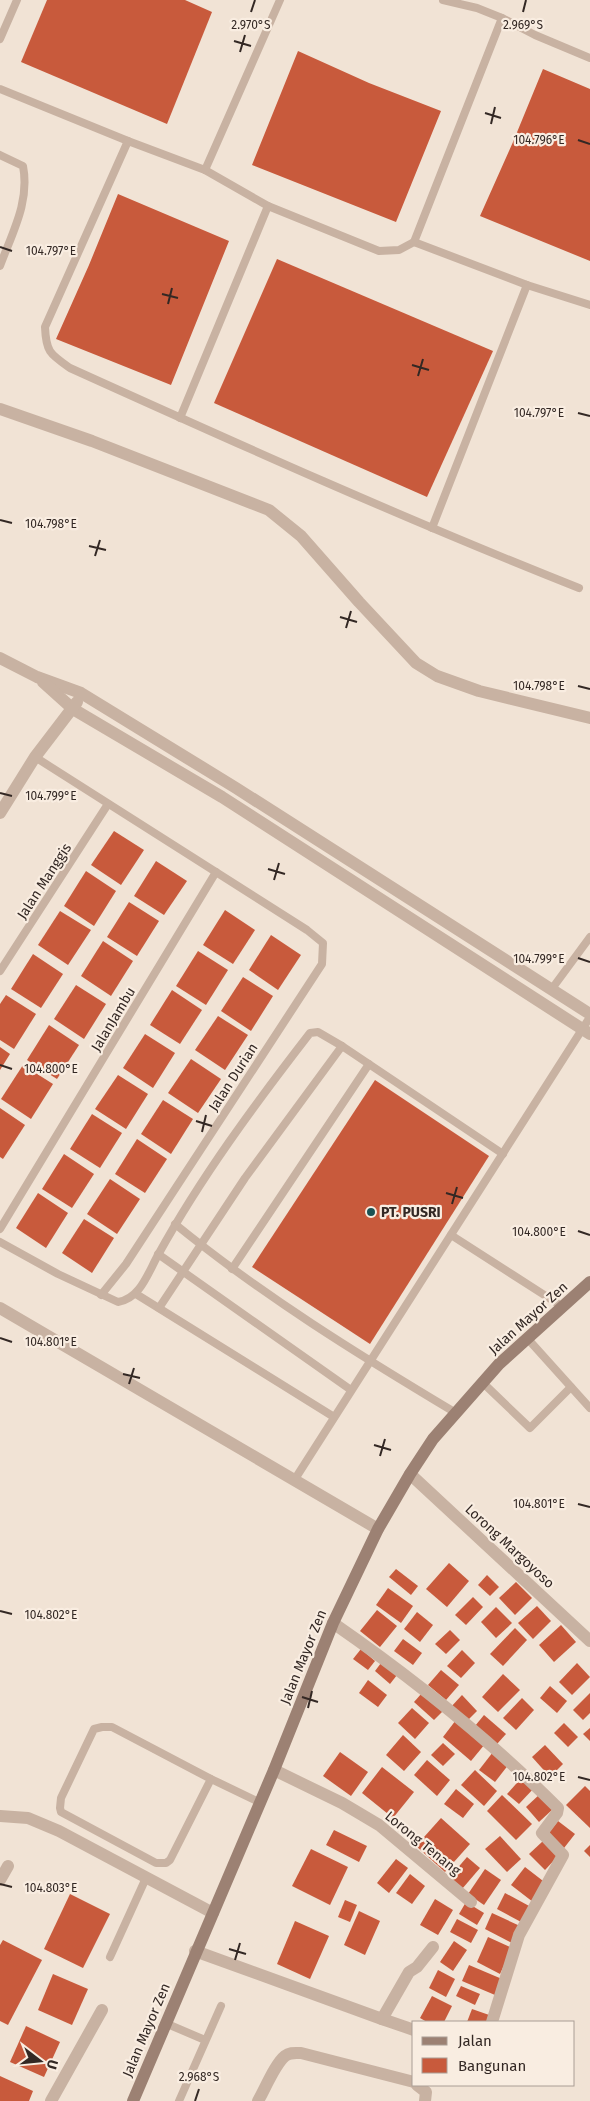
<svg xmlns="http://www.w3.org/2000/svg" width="590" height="2101" font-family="'Fira Sans',sans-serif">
	<rect width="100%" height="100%" fill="#f1e3d5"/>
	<g fill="#c85a3c">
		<polygon points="47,0 185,0 212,12 167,124 21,62"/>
		<polygon points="298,51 369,83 441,111 396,222 252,165"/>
		<polygon points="543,69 590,89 590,261 480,216 513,142"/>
		<polygon points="118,194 229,241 171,385 56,339 89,265"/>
		<polygon points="277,259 493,351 427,497 214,403"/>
		<polygon points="114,831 144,850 121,885 91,865"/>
		<polygon points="156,861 187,881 164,915 134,896"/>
		<polygon points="86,871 116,891 94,926 64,906"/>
		<polygon points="129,902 159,921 137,956 107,937"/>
		<polygon points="225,910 255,930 233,964 203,945"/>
		<polygon points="60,911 91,930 68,965 38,945"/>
		<polygon points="271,935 301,955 278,990 249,970"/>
		<polygon points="103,941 133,961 111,996 81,976"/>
		<polygon points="198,951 228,970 206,1005 176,986"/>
		<polygon points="33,954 63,974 41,1008 11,989"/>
		<polygon points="243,977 273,996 251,1031 221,1011"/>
		<polygon points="76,985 106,1004 84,1039 54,1019"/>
		<polygon points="172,990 202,1010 180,1044 150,1025"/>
		<polygon points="6,995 36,1014 14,1049 0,1040 0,1004"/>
		<polygon points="218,1016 248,1035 225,1070 195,1050"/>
		<polygon points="49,1025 79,1045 57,1079 27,1060"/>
		<polygon points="145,1034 175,1053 153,1088 123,1068"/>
		<polygon points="0,1047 10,1054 0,1070"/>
		<polygon points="191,1059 221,1079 198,1113 168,1093"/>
		<polygon points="23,1065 53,1084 31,1119 1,1099"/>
		<polygon points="118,1075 148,1094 126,1129 95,1109"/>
		<polygon points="375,1080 489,1156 370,1344 252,1267"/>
		<polygon points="163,1100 193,1119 171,1154 141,1134"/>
		<polygon points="0,1108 25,1125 3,1159 0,1157"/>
		<polygon points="92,1114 122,1133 100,1168 70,1149"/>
		<polygon points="137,1139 167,1159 145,1193 115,1174"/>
		<polygon points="64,1154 94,1174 72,1208 42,1189"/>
		<polygon points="110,1179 140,1199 117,1234 87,1214"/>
		<polygon points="38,1193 68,1213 46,1248 16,1228"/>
		<polygon points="84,1219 114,1238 92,1273 62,1253"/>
		<polygon points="449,1563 469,1581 447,1607 426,1589"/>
		<polygon points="396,1569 418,1586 411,1595 389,1577"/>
		<polygon points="487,1575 499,1587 490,1596 478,1585"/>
		<polygon points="516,1582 532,1598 515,1615 499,1598"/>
		<polygon points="388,1588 413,1606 401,1623 376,1605"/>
		<polygon points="473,1597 483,1607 466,1625 455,1615"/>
		<polygon points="537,1606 551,1621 533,1639 518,1623"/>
		<polygon points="496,1607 512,1623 496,1638 481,1622"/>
		<polygon points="377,1610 397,1626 380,1647 360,1631"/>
		<polygon points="417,1612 433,1625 420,1642 404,1629"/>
		<polygon points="561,1625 576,1642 554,1662 539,1645"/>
		<polygon points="515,1628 527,1640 503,1666 490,1654"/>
		<polygon points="450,1630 460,1640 446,1654 435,1644"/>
		<polygon points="403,1639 422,1653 413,1665 394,1651"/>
		<polygon points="361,1649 375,1661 368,1670 353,1659"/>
		<polygon points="462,1650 475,1663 461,1678 447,1666"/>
		<polygon points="381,1663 397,1675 390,1684 375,1671"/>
		<polygon points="577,1663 590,1677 572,1695 559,1682"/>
		<polygon points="441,1670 459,1685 446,1700 428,1685"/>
		<polygon points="503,1674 520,1690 498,1712 482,1697"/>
		<polygon points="368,1680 387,1695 378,1707 359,1693"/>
		<polygon points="550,1686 567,1701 557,1713 540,1698"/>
		<polygon points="422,1693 443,1711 434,1720 414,1702"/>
		<polygon points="590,1693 590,1713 583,1720 573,1710"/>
		<polygon points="462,1695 477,1711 465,1723 450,1708"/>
		<polygon points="522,1698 534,1710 516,1730 503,1718"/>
		<polygon points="412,1708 429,1723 415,1739 398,1723"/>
		<polygon points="484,1715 506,1734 497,1744 475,1726"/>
		<polygon points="456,1720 485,1744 471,1761 443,1737"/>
		<polygon points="564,1723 578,1737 568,1747 554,1733"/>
		<polygon points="590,1728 590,1741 583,1734"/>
		<polygon points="403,1735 421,1752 404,1771 386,1755"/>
		<polygon points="443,1743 455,1754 443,1766 431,1755"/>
		<polygon points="545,1745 563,1764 550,1777 532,1757"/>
		<polygon points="340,1752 368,1772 351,1796 323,1776"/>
		<polygon points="493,1752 509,1764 495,1782 479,1770"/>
		<polygon points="427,1760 450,1780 437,1796 414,1775"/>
		<polygon points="382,1767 414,1792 393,1818 362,1793"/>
		<polygon points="475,1770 497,1791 484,1806 461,1785"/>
		<polygon points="523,1776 535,1787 519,1804 507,1794"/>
		<polygon points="585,1786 590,1791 590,1828 566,1805"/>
		<polygon points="456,1789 474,1804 463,1818 444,1804"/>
		<polygon points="540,1794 553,1809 539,1822 526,1807"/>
		<polygon points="502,1795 532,1824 516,1840 487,1811"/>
		<polygon points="441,1818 470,1844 445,1872 416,1846"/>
		<polygon points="558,1821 575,1834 564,1848 547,1835"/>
		<polygon points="334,1830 367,1846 359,1862 326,1845"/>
		<polygon points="500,1836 521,1859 507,1872 485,1849"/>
		<polygon points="543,1841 558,1856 545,1870 529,1854"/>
		<polygon points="590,1845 590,1857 584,1851"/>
		<polygon points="311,1849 348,1867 330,1905 292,1886"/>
		<polygon points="467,1857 480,1868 462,1889 449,1878"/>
		<polygon points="396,1859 408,1868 389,1893 377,1883"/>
		<polygon points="525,1867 547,1884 533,1902 511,1885"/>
		<polygon points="485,1869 501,1880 484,1905 468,1894"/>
		<polygon points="410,1874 425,1886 412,1904 396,1893"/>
		<polygon points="505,1893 531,1907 523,1923 497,1909"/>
		<polygon points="70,1894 110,1914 83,1968 44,1949"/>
		<polygon points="435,1899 453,1910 438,1935 420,1925"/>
		<polygon points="345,1900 357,1905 350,1922 338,1917"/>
		<polygon points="466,1902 484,1913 477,1925 459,1914"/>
		<polygon points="359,1911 380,1921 365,1955 344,1945"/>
		<polygon points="492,1913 520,1926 512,1943 485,1929"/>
		<polygon points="457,1919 478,1930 471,1943 450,1932"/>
		<polygon points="295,1921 329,1936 310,1979 277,1964"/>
		<polygon points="488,1937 512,1948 500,1974 477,1962"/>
		<polygon points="3,1940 42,1960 8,2025 0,2021 0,1945"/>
		<polygon points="454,1941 467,1950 453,1971 440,1962"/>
		<polygon points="469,1965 502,1979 495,1995 462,1981"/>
		<polygon points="438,1970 455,1979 446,1997 429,1988"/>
		<polygon points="53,1974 88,1989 72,2025 38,2010"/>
		<polygon points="461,1986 480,1994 475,2005 456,1996"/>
		<polygon points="432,1996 452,2006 444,2022 427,2022 420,2018"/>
		<polygon points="472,2009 492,2016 489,2022 467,2022"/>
		<polygon points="26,2026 60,2042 44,2077 10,2062"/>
		<polygon points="0,2076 33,2091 29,2101 0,2101"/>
	</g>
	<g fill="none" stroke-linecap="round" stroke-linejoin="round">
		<g stroke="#c8b2a2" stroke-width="8">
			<polyline points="443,0 477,8 502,18 535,35 590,58"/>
			<polyline points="0,39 17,0"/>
			<polyline points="0,89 128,141 205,170 268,206 379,251 399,250 414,242 527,285 590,305"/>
			<path d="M128 141 45 327C46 352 50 354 70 368 238 444 407 520 579 588"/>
			<path d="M0 155 23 166C30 202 12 233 0 266"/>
			<polyline points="205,170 280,0"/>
			<polyline points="414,242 502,18"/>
			<polyline points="180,418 268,206"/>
			<polyline points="432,528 527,285"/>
			<polyline points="35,757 307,930 323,943 322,964 126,1264 101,1295"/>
			<polyline points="0,971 108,804"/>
			<polyline points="551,990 590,937"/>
			<path d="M175 1224C262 1295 359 1355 456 1413"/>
			<polyline points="0,1229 216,872"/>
			<polyline points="451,1235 563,1307"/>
			<path d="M0 1242 58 1274 118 1302C140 1299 148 1273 158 1255 201 1177 255 1104 310 1033L318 1032 342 1046 503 1154"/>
			<polyline points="158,1254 351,1390"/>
			<polyline points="232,1269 369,1064"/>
			<polyline points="136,1294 334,1417"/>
			<polyline points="159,1308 245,1178 342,1046"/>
			<polyline points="527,1338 590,1408"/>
			<polyline points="482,1382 530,1428 571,1387"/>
			<polyline points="295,1479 590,1017"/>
			<polygon points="102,1727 112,1727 211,1779 170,1860 166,1863 156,1863 61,1812 60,1808 61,1798 94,1729"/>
			<polyline points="211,1779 259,1802"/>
			<polyline points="110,1957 146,1878"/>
			<polyline points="165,2023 205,2040"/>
			<polyline points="179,2101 221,2006"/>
		</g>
		<g stroke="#c8b2a2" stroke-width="12">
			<polyline points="0,409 92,441 269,510 301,536 359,602 416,663 437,676 479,691 590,718"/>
			<polyline points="0,658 37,677 81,693 236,788 590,1014"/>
			<polyline points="43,682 73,709 222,797 590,1034"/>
			<polyline points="0,813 35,757 77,702"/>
			<polyline points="0,1308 378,1529"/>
			<polyline points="410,1474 590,1641"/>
			<path d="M333 1623C411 1677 491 1741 558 1808L557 1813 542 1833 563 1855 519 1935 492 2022"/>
			<polyline points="274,1770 342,1803 379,1825 471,1902"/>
			<polyline points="0,1816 28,1818 59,1831 213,1913"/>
			<polyline points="0,1880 8,1866"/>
			<polyline points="195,1951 382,2019 409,1972 417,1967 433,1947"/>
			<polyline points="382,2019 414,2030"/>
			<polyline points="417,2085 426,2092 425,2101"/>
			<polyline points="51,2101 102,2010"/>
			<path d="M258 2101C265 2089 275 2064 285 2056 290 2052 295 2053 301 2053L414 2082"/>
		</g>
		<polyline stroke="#9c8173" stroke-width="12" points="133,2101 274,1770 333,1623 378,1529 410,1474 433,1439 499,1364 590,1282"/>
	</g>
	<path fill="none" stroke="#332824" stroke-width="2" d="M251 12 255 0M523 12 526 0M234 41 251 46M240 52 245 35M485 113 501 118M491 124 495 107M578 140 590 144M0 247 12 251M162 294 178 298M168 304 172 288M412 365 429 370M418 376 423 359M578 413 590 416M0 520 12 523M89 546 106 550M95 556 100 540M340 617 357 622M346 628 351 611M578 686 590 689M0 793 12 796M268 869 285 874M274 880 279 863M578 958 590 962M0 1065 12 1069M196 1121 212 1126M202 1132 206 1115M446 1193 463 1198M452 1204 457 1187M578 1231 590 1235M0 1338 12 1342M123 1374 140 1378M129 1384 134 1368M374 1445 391 1450M380 1456 385 1439M578 1504 590 1507M0 1611 12 1614M302 1697 318 1702M308 1708 312 1691M578 1777 590 1780M0 1884 12 1887M229 1949 246 1954M235 1960 240 1943M195 2101 199 2089"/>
	<circle fill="#1a5254" stroke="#f9ede1" stroke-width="2" cx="371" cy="1212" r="5"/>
	<g text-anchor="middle" stroke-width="4.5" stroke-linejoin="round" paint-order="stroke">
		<g font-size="14" fill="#332824" stroke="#f9ede1">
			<text transform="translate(44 881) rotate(-57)" y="5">Jalan Manggis</text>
			<text transform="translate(113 1019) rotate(-59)" y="5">JalanJambu</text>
			<text transform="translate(233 1077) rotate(-57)" y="5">Jalan Durian</text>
			<text transform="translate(528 1318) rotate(-42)" y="5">Jalan Mayor Zen</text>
			<text transform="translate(510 1546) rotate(43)" y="5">Lorong Margoyoso</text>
			<text transform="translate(303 1657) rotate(-68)" y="5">Jalan Mayor Zen</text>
			<text transform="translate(423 1843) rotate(39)" y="5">Lorong Tenang</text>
			<text transform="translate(146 2030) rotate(-67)" y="5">Jalan Mayor Zen</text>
		</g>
		<g font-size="14" font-weight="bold" fill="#332824" stroke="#f9ede1" text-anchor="start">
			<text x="381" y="1217">PT. PUSRI</text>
		</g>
	</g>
	<g font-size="12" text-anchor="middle" fill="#332824" stroke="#f9ede1" stroke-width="4.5" stroke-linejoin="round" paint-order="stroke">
		<text x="251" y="29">2.970°S</text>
		<text x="523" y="29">2.969°S</text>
		<text x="539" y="144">104.796°E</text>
		<text x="51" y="255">104.797°E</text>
		<text x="539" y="417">104.797°E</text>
		<text x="51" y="528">104.798°E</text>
		<text x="539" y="690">104.798°E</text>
		<text x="51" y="800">104.799°E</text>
		<text x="539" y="963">104.799°E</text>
		<text x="51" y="1073">104.800°E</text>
		<text x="539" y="1236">104.800°E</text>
		<text x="51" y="1346">104.801°E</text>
		<text x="539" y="1508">104.801°E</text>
		<text x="51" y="1619">104.802°E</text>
		<text x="539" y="1781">104.802°E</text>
		<text x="51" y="1892">104.803°E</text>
		<text x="199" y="2081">2.968°S</text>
	</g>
	<rect x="412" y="2021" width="162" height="65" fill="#f9ede1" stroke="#aa9e95"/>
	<rect x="422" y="2037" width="25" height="8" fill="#9c8173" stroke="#aa9e95"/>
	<text x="458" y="2046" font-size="15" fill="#332824">Jalan</text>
	<rect x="422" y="2058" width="25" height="15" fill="#c85a3c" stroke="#aa9e95"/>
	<text x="458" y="2071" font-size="15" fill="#332824">Bangunan</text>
	<g transform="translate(40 2061) rotate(106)" stroke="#f9ede1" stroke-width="4" paint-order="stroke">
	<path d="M0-4L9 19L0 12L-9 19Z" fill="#332824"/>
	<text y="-8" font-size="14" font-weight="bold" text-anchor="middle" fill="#332824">U</text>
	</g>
</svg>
